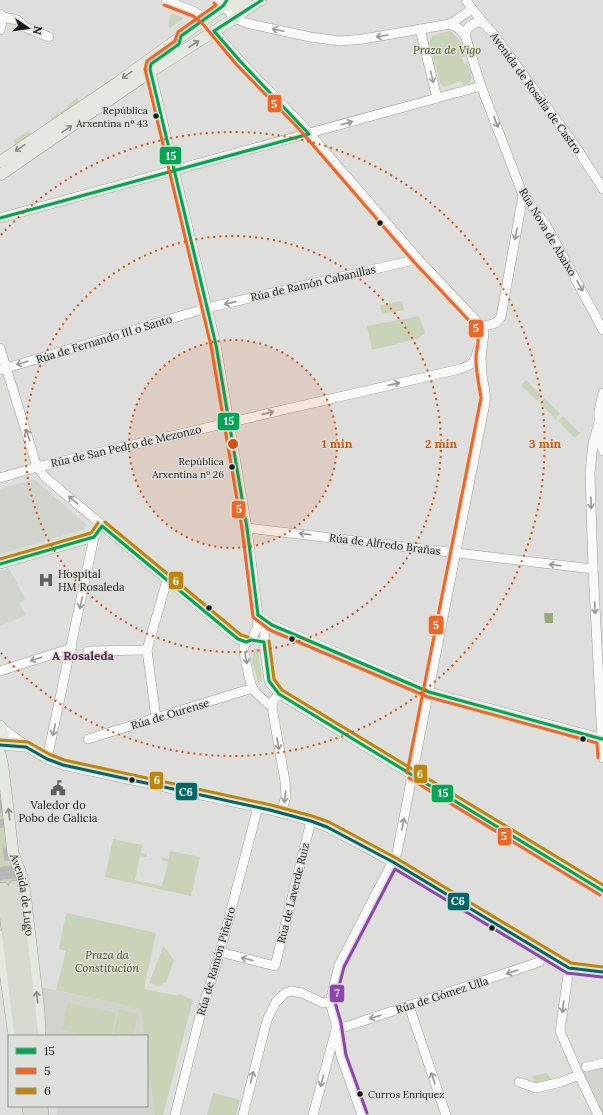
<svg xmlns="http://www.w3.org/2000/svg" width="603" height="1115" font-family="Lora,serif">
	<rect width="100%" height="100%" fill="#dedfdc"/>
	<g fill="#d0d4cc">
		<polygon points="32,480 35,480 86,524 85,529 0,554 0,489"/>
		<polygon points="9,568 25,599 19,603 26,615 0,626 0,570"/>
		<polygon points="41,987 141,1009 144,1036 47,1036"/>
		<polygon points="147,1057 155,1115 57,1115 56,1106 147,1106"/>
		<polygon points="603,1068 603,1115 583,1072"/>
	</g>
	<g fill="#c8d3b8">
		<polygon points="171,13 184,18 170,28 168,26"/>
		<path d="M450 31C460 38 462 45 465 56L462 57 464 64 468 63 472 78 469 83 463 85 461 81 444 87 440 83 429 43 432 36Z"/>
		<polygon points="77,98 79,101 51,121 52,119 50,116 51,115 53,117 57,114 56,112 57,111 59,114 73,102 73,101"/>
		<polygon points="28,131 31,134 16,145 13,141"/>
		<polygon points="402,301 404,310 382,314 380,305"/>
		<polygon points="419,316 425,333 417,339 372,350 367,326"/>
		<polygon points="526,380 542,396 537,401 521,385"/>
		<polygon points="544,398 560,414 555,419 540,403"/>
		<polygon points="563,416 580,433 575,438 558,421"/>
		<polygon points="258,648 262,682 258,682 252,660 254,649"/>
		<polygon points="0,788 22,889 0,890"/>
		<polygon points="113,839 142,845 141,853 147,854 147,857 140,856 135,880 162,886 168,862 162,860 162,857 169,859 170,851 200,857 191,896 105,877"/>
		<polygon points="66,913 156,933 144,989 178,996 179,994 193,1000 163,1115 155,1115 147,1057 147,1036 144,1036 141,1009 56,990 66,951 59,949"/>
		<polygon points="163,947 165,948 174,960 166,982 158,986 149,983"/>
		<polygon points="68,1003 116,1013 111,1036 91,1036 62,1030"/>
		<polygon points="119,1009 137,1014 133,1036 113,1036"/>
		<polygon points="547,1073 553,1082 535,1084 533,1076"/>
		<polygon points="213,1093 240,1100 236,1115 207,1115"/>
	</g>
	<polygon fill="#99aa7d" points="544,613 553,613 553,623 545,623"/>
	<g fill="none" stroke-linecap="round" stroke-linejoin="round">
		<g stroke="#b7b8b5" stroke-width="13" stroke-dasharray="13 6" stroke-linecap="butt">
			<polyline points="0,800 6,827"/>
			<polyline points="9,847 15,887"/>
			<polyline points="0,867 3,889"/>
		</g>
		<g stroke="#9b9b99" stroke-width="10">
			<g id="minor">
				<polyline points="166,0 195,12 205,19"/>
				<polyline points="218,0 235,18 246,23 310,37 340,41 363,39 450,24 472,9"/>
				<polyline points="466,0 472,9 495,36 574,144 603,189"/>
				<polyline points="0,14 3,17 17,20 27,28 49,37"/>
				<polyline points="235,18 262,0"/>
				<polyline points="450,24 458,28 465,35 481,86 523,195 546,225 603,330"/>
				<polyline points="420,29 437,98"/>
				<polyline points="0,30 3,17"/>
				<polyline points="214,31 240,61 303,126 418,259 472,316 480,325 484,333 481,358 482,375 486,398 397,853 339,965 330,1002 336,1024 336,1030 341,1056 362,1115"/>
				<path d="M465 35C468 25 473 22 483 23"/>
				<polyline points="150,66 150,69 216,345 247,528 258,615 257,628 251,640"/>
				<polyline points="0,218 481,86"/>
				<path d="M480 325C489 326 496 325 501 317L523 195"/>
				<polyline points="0,348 37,467 46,478 238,639 246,642"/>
				<polyline points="0,370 207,308 418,259"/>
				<polyline points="599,422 593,443 590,473 593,569 603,758"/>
				<polyline points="603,425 599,422 599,411 603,393"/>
				<polyline points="602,432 599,442 603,451"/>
				<path d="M0 478 37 467 460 369C473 365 475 362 478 349"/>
				<polyline points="247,528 593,569"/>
				<polyline points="0,564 94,537 97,533"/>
				<polyline points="258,615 272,625 429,692 603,739"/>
				<polyline points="272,625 265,631 264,642 269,681 279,694 603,891"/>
				<path d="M251 640C248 641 245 643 244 646 243 651 250 684 253 689 258 696 266 702 272 707"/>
				<polyline points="88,651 147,650"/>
				<polyline points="0,671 72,648"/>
				<polyline points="279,694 273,701 272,707 285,781 286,796 281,813"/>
				<polyline points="156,718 147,650 167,580"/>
				<path d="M2 728C23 743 38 757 63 765L270 810 311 821 327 827 393 862 569 968 603 972"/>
				<polyline points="88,739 253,688"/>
				<polyline points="0,745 26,747"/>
				<polyline points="47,759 94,537"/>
				<polyline points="220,952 275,966 311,821"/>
				<polyline points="569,968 560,1031 579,1075 598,1115"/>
				<polyline points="409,1006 446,1115"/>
				<polyline points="336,1030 539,962 544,953"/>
				<polyline points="586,1067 603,1063"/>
				<polyline points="519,1082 536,1088 561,1082 579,1075"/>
				<polyline points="175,1115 200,1016 220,952 258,807"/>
				<polyline points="243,1115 267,1020 276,1002 285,993 291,991 302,993 323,1003 330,1002"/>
				<polyline points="313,1115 335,1033"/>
			</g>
		</g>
		<g stroke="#9fa298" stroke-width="12">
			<g id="major">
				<polyline points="0,162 117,83 223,6 243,2 246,0"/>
				<polyline points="0,175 150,72 235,18 243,2"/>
				<polyline points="0,726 3,735 0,744"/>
				<path id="s1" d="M0 754 3 767 13 853 22 877 25 894 39 1012 40 1036"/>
				<polyline points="0,936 14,1036"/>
			</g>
		</g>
		<g stroke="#9fa298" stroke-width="14">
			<g id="highway">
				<polyline points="15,887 32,1036"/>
				<polyline points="3,889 21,1036"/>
				<polyline points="29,1106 30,1115"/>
				<polyline points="41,1106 42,1115"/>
			</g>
		</g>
		<use href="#minor" stroke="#fafafa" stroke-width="9"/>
		<use href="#major" stroke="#e5e7e1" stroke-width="11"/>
		<use href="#highway" stroke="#d6dad1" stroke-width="13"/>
		<g stroke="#dee0db" stroke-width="6">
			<g id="bus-1">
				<polyline points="227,0 223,6 181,36 179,44 151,64 150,69 216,345 247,528 258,615"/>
				<polyline points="0,218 309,134 240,61 214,31 262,0"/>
				<polyline points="0,564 94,537 102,526 238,639 246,642 251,640 264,642 269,681 279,694 603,891"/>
				<polyline points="258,615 272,625 429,692 602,739"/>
			</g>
		</g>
		<g stroke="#dee0db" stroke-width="6">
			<g id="bus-2">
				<polyline points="214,3 216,5 178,32 175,41 147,61 145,69 211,346 242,529 253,617 270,630 428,697 597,743 598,758"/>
				<path d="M164 5 193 16 202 23 236 64 299 129 414 262 476 328C481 338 476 348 476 359 476 372 479 385 481 398L407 773"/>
				<polyline points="409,778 600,895"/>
			</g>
		</g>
		<g stroke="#dee0db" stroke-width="6">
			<g id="bus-3">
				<polyline points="105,522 241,635 248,637"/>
				<polyline points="0,559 91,533 98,523"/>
				<polyline points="269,641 274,679 282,690 603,885"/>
				<polyline points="0,740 28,742 49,754 64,760 271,805 312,816 329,822 396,858 571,963 603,967"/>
			</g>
		</g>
		<g stroke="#dee0db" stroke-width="6">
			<polyline id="bus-4" points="0,745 26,747 47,759 63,765 270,810 311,821 327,827 393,862 569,968 603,972"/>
		</g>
		<g stroke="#dee0db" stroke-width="6">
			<polyline id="bus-5" points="367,1113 346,1055 341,1023 335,1002 344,967 395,869 567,973 602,977"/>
		</g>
		<use href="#bus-1" stroke="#00a651" stroke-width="3"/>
		<use href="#bus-2" stroke="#f26522" stroke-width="3"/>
		<use href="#bus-3" stroke="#c08406" stroke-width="3"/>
		<use href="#bus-4" stroke="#066" stroke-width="3"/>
		<use href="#bus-5" stroke="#8e44ad" stroke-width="3"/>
	</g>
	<defs><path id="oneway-shaft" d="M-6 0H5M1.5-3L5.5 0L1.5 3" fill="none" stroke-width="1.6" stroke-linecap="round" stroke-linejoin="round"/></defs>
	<g stroke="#969695">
		<use href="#oneway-shaft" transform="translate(278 30) rotate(-168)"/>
		<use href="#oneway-shaft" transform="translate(382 36) rotate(170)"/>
		<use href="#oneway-shaft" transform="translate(432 77) rotate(76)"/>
		<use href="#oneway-shaft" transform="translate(496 122) rotate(69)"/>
		<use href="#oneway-shaft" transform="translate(347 123) rotate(-16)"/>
		<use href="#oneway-shaft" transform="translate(516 234) rotate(101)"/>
		<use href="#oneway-shaft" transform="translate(580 286) rotate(61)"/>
		<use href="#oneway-shaft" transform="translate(230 303) rotate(167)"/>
		<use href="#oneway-shaft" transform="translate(22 363) rotate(163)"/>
		<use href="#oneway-shaft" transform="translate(394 384) rotate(-13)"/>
		<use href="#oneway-shaft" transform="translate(268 413) rotate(-13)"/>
		<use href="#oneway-shaft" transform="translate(28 435) rotate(-107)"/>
		<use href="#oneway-shaft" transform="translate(73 500) rotate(-139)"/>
		<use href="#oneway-shaft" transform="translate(591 503) rotate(88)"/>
		<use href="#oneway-shaft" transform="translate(305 534) rotate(-173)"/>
		<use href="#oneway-shaft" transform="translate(555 565) rotate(-173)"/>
		<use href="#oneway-shaft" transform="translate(81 603) rotate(102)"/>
		<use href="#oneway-shaft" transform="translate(595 608) rotate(87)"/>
		<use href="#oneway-shaft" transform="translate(246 658) rotate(80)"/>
		<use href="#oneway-shaft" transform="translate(36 659) rotate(162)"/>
		<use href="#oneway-shaft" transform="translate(54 730) rotate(102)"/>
		<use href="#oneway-shaft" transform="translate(278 744) rotate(80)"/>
		<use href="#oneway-shaft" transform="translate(285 797) rotate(96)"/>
		<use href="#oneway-shaft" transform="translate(403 824) rotate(-79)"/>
		<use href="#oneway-shaft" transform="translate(247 959) rotate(-166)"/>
		<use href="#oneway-shaft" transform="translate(512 972) rotate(161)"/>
		<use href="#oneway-shaft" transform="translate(563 1007) rotate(97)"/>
		<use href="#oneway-shaft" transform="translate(375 1017) rotate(162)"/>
		<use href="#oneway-shaft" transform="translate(252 1077) rotate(-76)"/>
		<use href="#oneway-shaft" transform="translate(433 1078) rotate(-109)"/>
		<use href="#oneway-shaft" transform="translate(322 1081) rotate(105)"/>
	</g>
	<g stroke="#8a8c87">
		<use href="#oneway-shaft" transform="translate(194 44) rotate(-33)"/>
		<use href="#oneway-shaft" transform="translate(127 75) rotate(144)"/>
		<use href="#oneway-shaft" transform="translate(67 129) rotate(-35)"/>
		<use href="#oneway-shaft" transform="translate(20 148) rotate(146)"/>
		<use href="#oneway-shaft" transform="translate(9 814) rotate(-97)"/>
		<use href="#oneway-shaft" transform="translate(37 997) rotate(-97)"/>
	</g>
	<circle cx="233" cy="444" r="104" fill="#d4530d" fill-opacity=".12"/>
	<g fill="none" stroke="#d4530d" stroke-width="2" stroke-dasharray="2 4">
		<circle cx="233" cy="444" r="104"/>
		<circle cx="233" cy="444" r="208"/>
		<path d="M1 235A312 312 0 1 1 1 653"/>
	</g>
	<defs>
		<g id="hospital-bare" transform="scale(1.2)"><path d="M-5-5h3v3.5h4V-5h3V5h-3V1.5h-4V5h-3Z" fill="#5f605d" stroke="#dee0db" stroke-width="2.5" paint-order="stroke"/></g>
		<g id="civic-bare" transform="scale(1.2)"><path d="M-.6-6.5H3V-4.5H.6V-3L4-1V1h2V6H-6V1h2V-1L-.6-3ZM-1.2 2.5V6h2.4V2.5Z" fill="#5f605d" stroke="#dee0db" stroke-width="2.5" paint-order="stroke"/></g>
	</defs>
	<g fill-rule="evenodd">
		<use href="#hospital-bare" x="46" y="580"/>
		<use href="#civic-bare" x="58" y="788"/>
	</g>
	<g fill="#1b1c19" stroke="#dee0db" stroke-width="1.5">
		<circle cx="156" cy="116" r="3.5"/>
		<circle cx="380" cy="223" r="3.5"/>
		<circle cx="232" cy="467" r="3.5"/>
		<circle cx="209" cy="608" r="3.5"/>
		<circle cx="292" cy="639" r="3.5"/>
		<circle cx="583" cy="739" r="3.5"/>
		<circle cx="132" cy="780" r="3.5"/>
		<circle cx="492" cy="928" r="3.5"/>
		<circle cx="360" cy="1094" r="3.5"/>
	</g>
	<g text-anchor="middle" stroke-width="3" stroke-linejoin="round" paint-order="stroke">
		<g font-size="10" fill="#1b1c19" stroke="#dee0db" text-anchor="end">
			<text x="148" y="114">República<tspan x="148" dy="13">Arxentina nº 43</tspan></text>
			<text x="224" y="465">República<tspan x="224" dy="13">Arxentina nº 26</tspan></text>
			<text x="368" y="1098" text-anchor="start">Curros Enríquez</text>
		</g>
		<g font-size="11" font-style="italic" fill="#415811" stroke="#dee0db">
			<text x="447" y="54">Praza de Vigo</text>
			<text x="107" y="959">Praza da<tspan x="107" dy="13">Constitución</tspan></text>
		</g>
		<g font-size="11" fill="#1b1c19" stroke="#dee0db">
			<text transform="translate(536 93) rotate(54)" y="4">Avenida de Rosalía de Castro</text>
			<text transform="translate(548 232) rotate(59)" y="4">Rúa Nova de Abaixo</text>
			<text transform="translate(313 283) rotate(-13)" y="4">Rúa de Ramón Cabanillas</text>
			<text transform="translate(104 339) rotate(-17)" y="4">Rúa de Fernando III o Santo</text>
			<text transform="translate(126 446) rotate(-13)" y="4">Rúa de San Pedro de Mezonzo</text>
			<text transform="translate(385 544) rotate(7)" y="4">Rúa de Alfredo Brañas</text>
			<text transform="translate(170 714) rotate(-17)" y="4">Rúa de Ourense</text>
			<text transform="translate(293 893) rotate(-76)" y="4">Rúa de Laverde Ruiz</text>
			<text dy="4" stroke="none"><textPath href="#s1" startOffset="143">Avenida de Lugo</textPath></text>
			<text transform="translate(216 961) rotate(-74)" y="4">Rúa de Ramón Piñeiro</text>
			<text transform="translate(442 995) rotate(-18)" y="4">Rúa de Gómez Ulla</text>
		</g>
		<g font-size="11" fill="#1b1c19" stroke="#dee0db" text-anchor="start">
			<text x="58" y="578">Hospital<tspan x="58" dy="13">HM Rosaleda</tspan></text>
			<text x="58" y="809" text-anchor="middle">Valedor do<tspan x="58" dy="13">Pobo de Galicia</tspan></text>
		</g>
		<g font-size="12" font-weight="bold" fill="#5c2450" stroke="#dee0db">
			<text x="83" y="660">A Rosaleda</text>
		</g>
	</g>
	<circle cx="233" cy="444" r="6" fill="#d4530d" stroke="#dee0db" stroke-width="2"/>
	<g font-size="12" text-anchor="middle" font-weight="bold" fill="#d4530d" stroke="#dee0db" stroke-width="3" stroke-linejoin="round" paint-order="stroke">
		<text x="337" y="448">1 min</text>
		<text x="441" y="448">2 min</text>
		<text x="545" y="448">3 min</text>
	</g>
	<g stroke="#dee0db" stroke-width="1.5">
		<rect x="267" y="94" width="15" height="19" rx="4" fill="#f26522"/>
		<rect x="159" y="146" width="23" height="19" rx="4" fill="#00a651"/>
		<rect x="468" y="319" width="16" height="19" rx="4" fill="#f26522"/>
		<rect x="217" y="412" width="23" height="19" rx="4" fill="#00a651"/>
		<rect x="231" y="500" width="15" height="19" rx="4" fill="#f26522"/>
		<rect x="168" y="571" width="16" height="19" rx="4" fill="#c08406"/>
		<rect x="428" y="615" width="16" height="20" rx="4" fill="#f26522"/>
		<rect x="413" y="764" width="15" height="20" rx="4" fill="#c08406"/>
		<rect x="149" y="771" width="15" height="19" rx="4" fill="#c08406"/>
		<rect x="175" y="782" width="23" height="19" rx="4" fill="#066"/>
		<rect x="431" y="784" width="23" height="19" rx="4" fill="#00a651"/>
		<rect x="497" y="827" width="15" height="19" rx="4" fill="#f26522"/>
		<rect x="447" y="892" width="23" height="19" rx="4" fill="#066"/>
		<rect x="329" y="984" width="16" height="19" rx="4" fill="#8e44ad"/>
	</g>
	<g font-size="11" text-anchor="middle" font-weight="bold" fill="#fff">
		<text x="274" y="108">5</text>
		<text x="171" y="160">15</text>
		<text x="476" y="332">5</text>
		<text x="229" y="425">15</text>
		<text x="239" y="513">5</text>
		<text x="176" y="585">6</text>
		<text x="436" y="629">5</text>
		<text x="420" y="778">6</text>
		<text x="157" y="784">6</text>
		<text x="186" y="796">C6</text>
		<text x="443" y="797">15</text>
		<text x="504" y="840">5</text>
		<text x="458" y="905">C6</text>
		<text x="337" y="997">7</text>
	</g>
	<rect x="8" y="1035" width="140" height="72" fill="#dee0db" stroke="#90928d"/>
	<rect x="16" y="1048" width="20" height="6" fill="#00a651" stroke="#90928d"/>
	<text x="44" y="1055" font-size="12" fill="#1b1c19">15</text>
	<rect x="16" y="1068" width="20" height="6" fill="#f26522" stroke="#90928d"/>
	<text x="44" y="1075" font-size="12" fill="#1b1c19">5</text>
	<rect x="16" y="1088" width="20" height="6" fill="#c08406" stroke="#90928d"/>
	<text x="44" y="1095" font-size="12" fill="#1b1c19">6</text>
	<g transform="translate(28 28) rotate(103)" stroke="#dee0db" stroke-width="3" paint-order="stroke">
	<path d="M0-3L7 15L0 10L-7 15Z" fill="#1b1c19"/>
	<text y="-6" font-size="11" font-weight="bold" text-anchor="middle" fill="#1b1c19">N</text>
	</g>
</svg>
